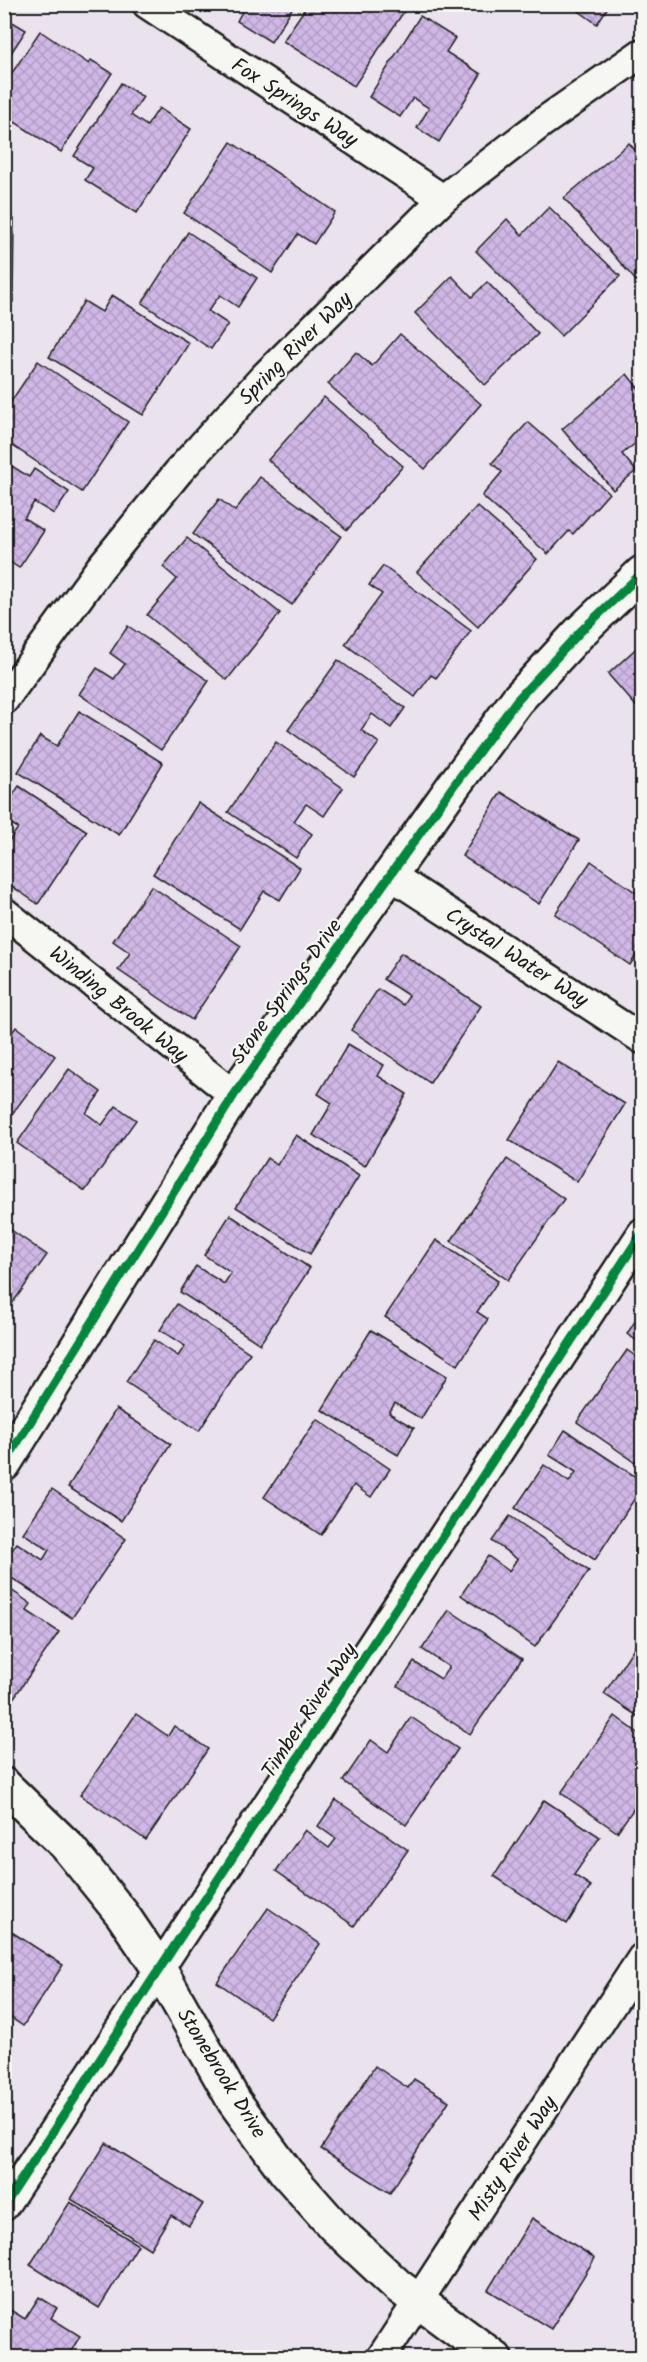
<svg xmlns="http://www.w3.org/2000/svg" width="647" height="2362" font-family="Kalam,sans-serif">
	<defs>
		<pattern id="building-cross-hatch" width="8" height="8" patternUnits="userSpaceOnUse" patternTransform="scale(1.5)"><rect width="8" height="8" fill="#cfb7e6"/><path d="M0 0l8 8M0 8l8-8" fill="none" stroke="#b19dc5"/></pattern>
	</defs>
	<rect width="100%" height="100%" fill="#eae3ee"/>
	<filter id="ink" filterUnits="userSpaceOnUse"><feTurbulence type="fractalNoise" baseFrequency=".0167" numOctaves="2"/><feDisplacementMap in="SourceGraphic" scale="12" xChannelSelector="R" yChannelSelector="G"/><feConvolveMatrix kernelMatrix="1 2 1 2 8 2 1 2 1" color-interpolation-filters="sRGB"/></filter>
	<g filter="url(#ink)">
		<g fill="url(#building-cross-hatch)" stroke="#1c1c1c" stroke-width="1.5">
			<polygon points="246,4 295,4 271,42 237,21"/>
			<polygon points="308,4 409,4 354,86 283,41"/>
			<polygon points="569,4 610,4 597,24"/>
			<polygon points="420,16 455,38 446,52 481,74 439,142 417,128 429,108 413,98 400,117 369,97"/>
			<polygon points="4,17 26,30 4,64"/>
			<polygon points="40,31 89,64 91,60 112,73 61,152 15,122 7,135 4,134 4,85"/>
			<polygon points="121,83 143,97 131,115 147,126 159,108 191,129 137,213 85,180 93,168 74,156"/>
			<polygon points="231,142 335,212 314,244 298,234 272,273 184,213"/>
			<polygon points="629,143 642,159 642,277 637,282 564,198"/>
			<polygon points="549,207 620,276 561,336 476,251 507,219 522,235"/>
			<polygon points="4,219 14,219 13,302 4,302"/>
			<polygon points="188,232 257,278 238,307 220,295 208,311 228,324 211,349 142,303"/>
			<polygon points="452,276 472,297 487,282 538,334 485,385 415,313"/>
			<polygon points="112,295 189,343 143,415 49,357 84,301 102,312"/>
			<polygon points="400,334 481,404 425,469 328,384 356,352 372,366"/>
			<polygon points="38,361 128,422 82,492 4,440 4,412"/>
			<polygon points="627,374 642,393 642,449 637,442 622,454 636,471 613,490 562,429"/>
			<polygon points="324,397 403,466 347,530 268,460"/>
			<polygon points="528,422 609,493 573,534 569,531 548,554 482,496 502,472 492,463"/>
			<polygon points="4,461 29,477 34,469 69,492 54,514 34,502 24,518 44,531 19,568 4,558"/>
			<polygon points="260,477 341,536 292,605 193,534 219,499 235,511"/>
			<polygon points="477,506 537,559 478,627 417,572"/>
			<polygon points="187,538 280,613 227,680 147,615 177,579 163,567"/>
			<polygon points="383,566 471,631 436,678 431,675 415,697 345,644 382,594 369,585"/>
			<polygon points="128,626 209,681 161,750 79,694 97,668 114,679 125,664 110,653"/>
			<polygon points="642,643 642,713 608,674"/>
			<polygon points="338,660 405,708 391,728 372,714 361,730 379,743 354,777 288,730"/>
			<polygon points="79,711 163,763 119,835 18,772 40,736 57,746"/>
			<polygon points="276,742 343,788 324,816 306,804 294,821 312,834 296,858 228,812"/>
			<polygon points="19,786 87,831 38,904 4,881 4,844 6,845 18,828 4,819 4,808"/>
			<polygon points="501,792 579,840 539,904 462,856"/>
			<polygon points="198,803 300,868 280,900 264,891 240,929 153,874"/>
			<polygon points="591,861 642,897 642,946 630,965 555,914"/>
			<polygon points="151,886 241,946 192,1020 118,970 130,953 113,941"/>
			<polygon points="401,953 481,1006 430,1083 351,1030 378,989 403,1005 409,996 383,979"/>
			<polygon points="16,1027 55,1056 4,1125 4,1043"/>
			<polygon points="348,1044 384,1065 378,1076 407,1094 365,1166 313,1135 332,1103 318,1094"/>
			<polygon points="558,1062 625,1104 577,1182 509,1140"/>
			<polygon points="69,1069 101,1092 86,1113 102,1125 116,1106 136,1120 85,1191 17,1143"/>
			<polygon points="296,1135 359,1176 310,1254 236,1207 267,1158 277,1165"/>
			<polygon points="507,1159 564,1199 508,1280 451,1241"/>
			<polygon points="230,1215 310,1268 260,1344 180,1292 196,1266 224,1284 231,1273 204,1255"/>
			<polygon points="4,1225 47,1255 4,1315"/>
			<polygon points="436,1240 498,1281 477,1312 488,1319 458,1365 385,1317"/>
			<polygon points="177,1304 250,1353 199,1431 126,1382 154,1340 178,1356 185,1346 160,1330"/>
			<polygon points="642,1310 642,1344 627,1334"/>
			<polygon points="371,1330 447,1376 421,1419 395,1403 389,1413 414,1428 398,1455 322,1410"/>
			<polygon points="627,1350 642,1361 642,1451 635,1462 577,1422"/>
			<polygon points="116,1409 171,1444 121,1521 68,1487"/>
			<polygon points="317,1419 390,1469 371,1497 354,1485 321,1535 264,1497"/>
			<polygon points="565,1430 642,1481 642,1487 595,1560 515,1508 544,1465 569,1482 576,1472 549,1455"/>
			<polygon points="52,1489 126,1539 72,1618 4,1573 4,1561 17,1543 43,1560 49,1550 23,1533"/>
			<polygon points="510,1516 589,1571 535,1647 461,1595 488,1556 509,1571 517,1559 492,1541"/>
			<polygon points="4,1585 31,1604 27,1611 59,1632 4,1712"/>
			<polygon points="449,1610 522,1659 470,1734 398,1686 414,1662 441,1679 449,1667 422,1649"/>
			<polygon points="642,1635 642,1719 604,1694"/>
			<polygon points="136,1714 168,1736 174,1726 208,1749 146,1840 80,1795"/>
			<polygon points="615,1716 642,1736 642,1797 617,1832 561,1793"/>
			<polygon points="411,1717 458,1749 406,1825 343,1781 371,1740 388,1752"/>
			<polygon points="336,1800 408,1850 354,1926 276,1871 305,1830 329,1848 336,1839 318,1826"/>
			<polygon points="544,1800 600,1837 574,1875 591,1886 567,1924 494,1876"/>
			<polygon points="268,1908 320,1944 269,2018 217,1982"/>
			<polygon points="4,1927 63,1965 23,2026 4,2013"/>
			<polygon points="375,2066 408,2088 414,2079 449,2101 390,2193 321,2149"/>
			<polygon points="106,2143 203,2204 189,2226 171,2215 150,2249 71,2199"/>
			<polygon points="70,2202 138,2245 99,2308 30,2265"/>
			<polygon points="532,2218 595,2258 551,2329 488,2290"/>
			<polygon points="39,2297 57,2308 51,2318 80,2336 67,2358 4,2358 4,2306 25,2319"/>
		</g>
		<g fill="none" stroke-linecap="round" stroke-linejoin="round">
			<g stroke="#1c1c1c" stroke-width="33">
				<g id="minor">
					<polyline points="147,4 443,199"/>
					<polyline points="4,700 100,568 179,471 263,378 443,199 543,122 642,53"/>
					<polyline points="392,876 642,1039"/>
					<polyline points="4,912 234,1095"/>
					<polyline points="4,2206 642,1233"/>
					<polyline points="381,2358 642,1958"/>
				</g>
			</g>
			<g stroke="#1c1c1c" stroke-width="38">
				<g id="tertiary">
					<polyline points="4,1464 234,1095 454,785 517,700 580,632 642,573"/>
					<polyline points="4,1785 67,1846 122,1914 160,1970 234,2101 286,2172 334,2226 398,2286 495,2358"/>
				</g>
			</g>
			<use href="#minor" stroke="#f6f6f2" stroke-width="28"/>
			<use href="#tertiary" stroke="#f6f6f2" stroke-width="33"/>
			<g stroke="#f6f6f2" stroke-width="13">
				<g id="cycleway">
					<polyline points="4,1464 234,1095 454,785 517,700 580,632 642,573"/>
					<polyline points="4,2206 642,1233"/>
				</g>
			</g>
			<use href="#cycleway" stroke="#00873e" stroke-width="9"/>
		</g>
	</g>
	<g text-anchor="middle" stroke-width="4.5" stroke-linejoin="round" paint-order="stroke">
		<g font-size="21" fill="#1c1c1c" stroke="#f6f6f2">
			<text transform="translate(295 102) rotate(33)" y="7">Fox Springs Way</text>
			<text transform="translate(295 348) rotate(-45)" y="7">Spring River Way</text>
			<text transform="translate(517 957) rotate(33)" y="7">Crystal Water Way</text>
			<text transform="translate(286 991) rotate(-54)" y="7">Stone Springs Drive</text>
			<text transform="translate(119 1004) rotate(39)" y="7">Winding Brook Way</text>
			<text transform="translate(309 1710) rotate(-57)" y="7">Timber River Way</text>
			<text transform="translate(222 2073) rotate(58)" y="7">Stonebrook Drive</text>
			<text transform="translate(512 2158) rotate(-57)" y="7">Misty River Way</text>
		</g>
	</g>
	<rect width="647" height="2362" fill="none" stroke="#f6f6f2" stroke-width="24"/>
	<rect x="12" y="12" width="623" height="2338" fill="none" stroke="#1c1c1c" stroke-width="2" filter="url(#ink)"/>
</svg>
